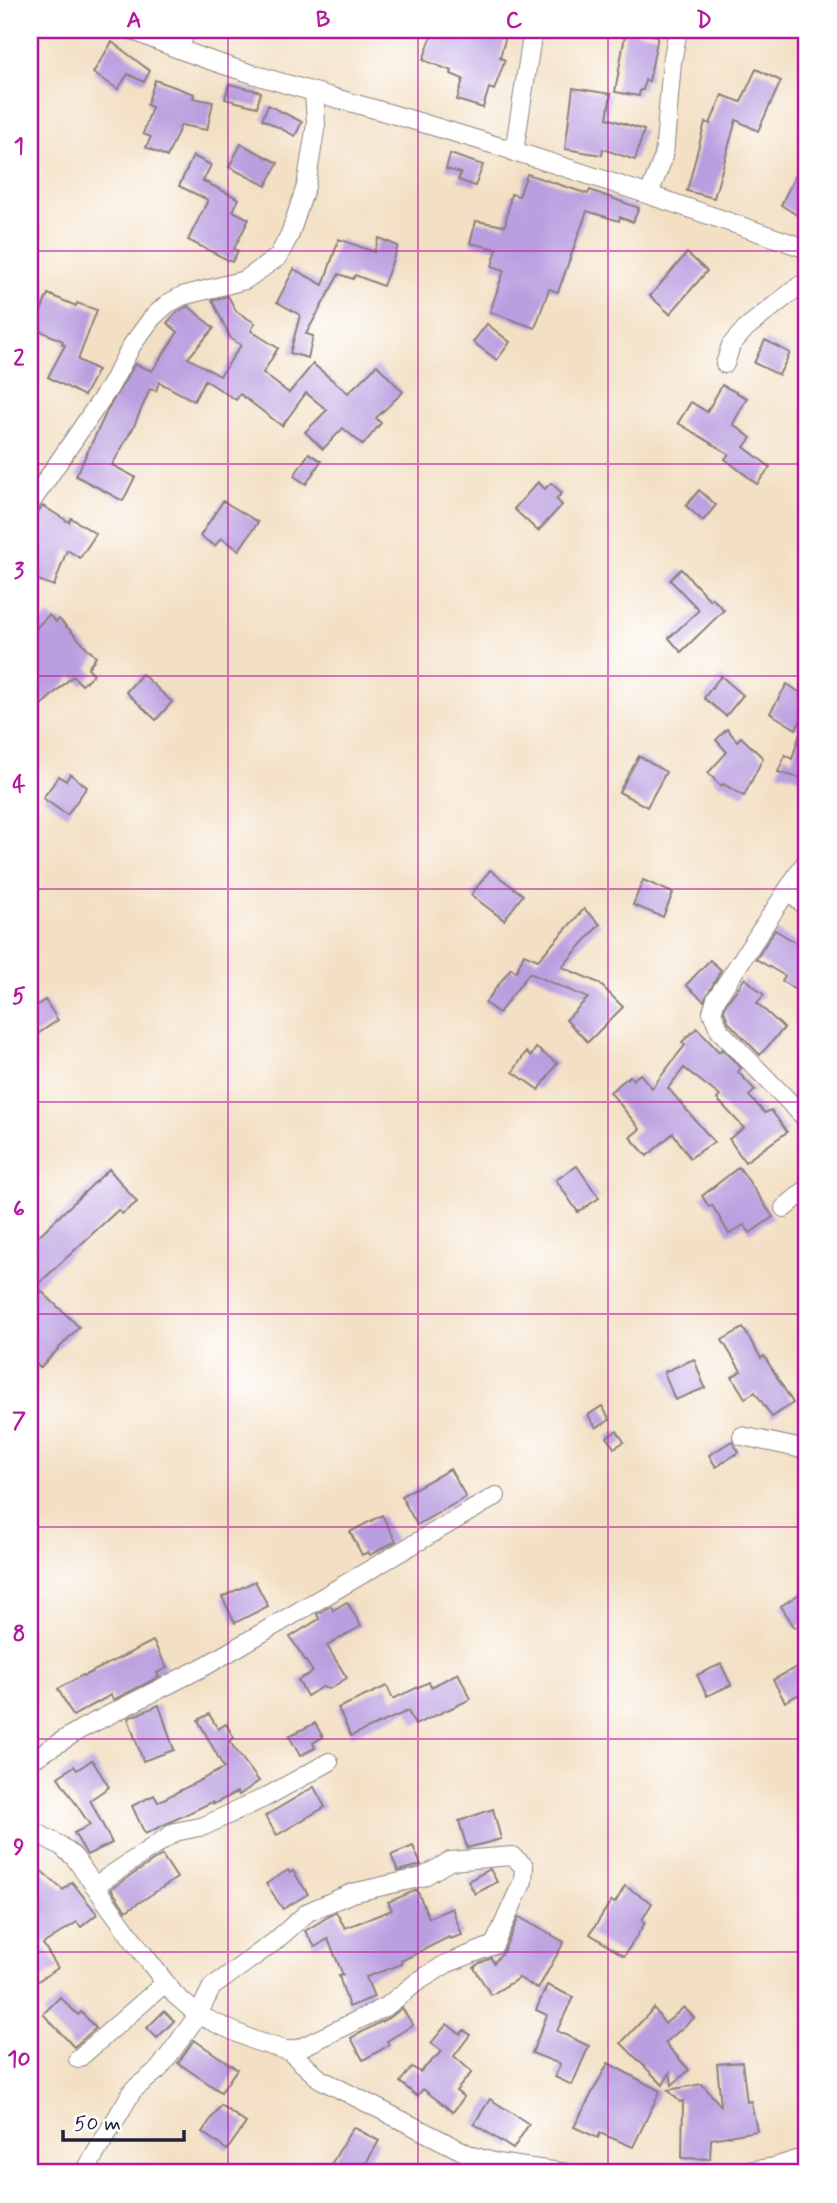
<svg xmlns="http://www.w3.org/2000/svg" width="837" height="2203" font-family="Mynerve,sans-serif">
	<rect width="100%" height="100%" fill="#fff"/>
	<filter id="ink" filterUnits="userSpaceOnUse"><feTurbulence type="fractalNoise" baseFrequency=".0143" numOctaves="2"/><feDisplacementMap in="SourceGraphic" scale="14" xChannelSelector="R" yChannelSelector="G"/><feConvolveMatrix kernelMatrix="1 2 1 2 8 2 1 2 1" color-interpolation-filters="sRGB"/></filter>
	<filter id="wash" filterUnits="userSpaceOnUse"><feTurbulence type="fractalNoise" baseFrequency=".00686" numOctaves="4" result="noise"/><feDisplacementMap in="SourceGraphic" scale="28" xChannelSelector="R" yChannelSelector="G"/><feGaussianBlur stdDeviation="1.57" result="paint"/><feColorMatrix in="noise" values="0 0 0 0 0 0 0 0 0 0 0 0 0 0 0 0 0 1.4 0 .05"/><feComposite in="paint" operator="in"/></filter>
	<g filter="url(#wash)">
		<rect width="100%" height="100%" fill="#f3dfc3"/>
		<g id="blocks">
			<g fill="#ba9fe0">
				<polygon points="434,30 503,30 502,35 506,36 500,58 505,60 494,90 489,88 483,108 457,100 463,79 451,74 452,71 423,60"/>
				<polygon points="626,30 658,36 649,81 645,80 643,90 640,90 639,96 615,92"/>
				<polygon points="112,42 150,71 144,82 128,74 118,89 93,73"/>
				<polygon points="756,69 781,81 758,131 736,120 714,198 687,191 705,122 710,124 722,95 741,102"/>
				<polygon points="155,80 194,94 193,98 213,102 207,130 181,125 167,157 146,147 151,137 143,134 152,107 147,105"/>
				<polygon points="229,84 261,92 257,107 225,99"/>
				<polygon points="573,88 611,94 607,118 644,130 635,160 603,149 602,155 565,149"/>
				<polygon points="268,105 302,122 295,136 262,119"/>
				<polygon points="241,144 278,163 266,186 229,167"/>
				<polygon points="450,154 483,165 475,186 458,180 461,173 446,169"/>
				<polygon points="193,156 211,165 203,181 239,199 233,211 249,219 234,249 238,251 232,262 188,240 208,200 179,186"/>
				<polygon points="527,174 588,194 590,190 639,208 633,222 620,217 619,221 587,211 558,292 549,289 535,328 490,312 504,270 492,266 497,249 470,243 476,221 505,226 511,194 519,196"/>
				<polygon points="796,174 807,179 804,203 797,215 781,205"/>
				<polygon points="379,238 398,246 383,286 355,275 353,279 339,274 306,334 313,336 308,358 290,353 300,315 277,302 294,269 323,285 339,239 374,252"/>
				<polygon points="687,253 707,271 670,314 650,296"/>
				<polygon points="48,294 76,306 77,303 97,310 78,360 98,370 84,396 48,377 65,345 62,344 63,341 34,328"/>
				<polygon points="228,296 236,311 255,323 251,331 278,348 263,373 289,393 313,364 348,393 377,365 403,392 376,418 381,423 363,445 343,428 323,449 305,432 327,410 306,393 282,426 240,394 236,400 205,380 194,401 159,382 156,391 150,389 134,426 112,465 135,477 123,501 76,476 108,409 135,364 152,371 178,332 167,323 177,312 188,306 214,328 188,358 220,376 241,345 231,339 212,300"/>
				<polygon points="487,324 510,342 497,360 473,342"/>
				<polygon points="765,340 790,353 779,375 754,363"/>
				<polygon points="722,385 747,398 733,424 751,438 744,447 770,467 757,484 725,459 729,454 678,423 691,402 707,412"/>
				<polygon points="309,453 321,461 306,484 294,476"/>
				<polygon points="538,482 545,489 551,483 562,493 556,499 562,505 538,531 514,509"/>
				<polygon points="699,490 716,505 703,521 686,506"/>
				<polygon points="223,501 258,522 239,550 221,538 215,546 200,536"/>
				<polygon points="43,506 69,522 71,518 96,534 80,558 67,550 54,586 30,577 30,562 37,541 30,536 30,520"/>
				<polygon points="681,569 710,600 712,598 724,610 681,652 669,638 699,610 670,580"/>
				<polygon points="49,615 56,622 59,619 96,657 88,668 94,674 82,685 73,676 36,710 30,703 30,634"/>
				<polygon points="142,674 172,702 156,720 126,692"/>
				<polygon points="721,676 743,695 726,716 704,698"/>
				<polygon points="787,684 807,697 807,710 796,729 770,713"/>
				<polygon points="804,720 807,720 807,780 778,772 785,755 792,759"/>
				<polygon points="727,729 737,741 741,737 763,758 744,796 723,784 721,786 708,773 727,752 716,740"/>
				<polygon points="639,756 666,772 647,807 619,792"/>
				<polygon points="70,774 87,787 67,815 43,798 59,776 66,781"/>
				<polygon points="490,870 523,895 504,920 471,895"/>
				<polygon points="643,880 673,893 663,917 633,905"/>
				<polygon points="584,909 600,924 562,967 599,983 623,1007 588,1042 566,1020 588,998 529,973 499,1013 485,1003 511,968 516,972 524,954 538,960"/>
				<polygon points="775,930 807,949 807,982 800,993 782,981 785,976 756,959"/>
				<polygon points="710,960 721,970 704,1001 686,985"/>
				<polygon points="745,978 764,995 757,1003 784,1028 760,1055 729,1023 724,1011 726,1004"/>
				<polygon points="45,1000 58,1020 36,1035 30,1025 30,1010"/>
				<polygon points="697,1028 719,1052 722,1049 741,1068 738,1072 755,1090 749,1096 765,1113 771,1110 787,1132 745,1162 729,1139 744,1128 717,1099 720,1096 684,1068 668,1088 714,1142 690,1158 673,1133 647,1156 630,1137 640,1129 610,1092 630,1076 633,1080 640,1074 652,1088 685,1045 682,1042"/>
				<polygon points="536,1048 557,1063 539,1090 513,1072 526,1052 531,1056"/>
				<polygon points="577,1166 599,1198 578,1212 556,1180"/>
				<polygon points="739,1167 773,1217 750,1233 744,1225 729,1234 712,1205 709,1207 702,1196"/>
				<polygon points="109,1169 137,1202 122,1214 118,1210 36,1286 79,1327 40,1368 30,1358 30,1244"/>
				<polygon points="743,1328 761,1358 764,1356 793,1403 772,1417 755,1392 745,1398 732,1377 741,1371 722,1340"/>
				<polygon points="694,1359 705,1388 675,1400 664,1372"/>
				<polygon points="602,1406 610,1420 596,1428 588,1415"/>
				<polygon points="617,1431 624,1442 614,1448 607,1437"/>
				<polygon points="732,1441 739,1452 716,1467 709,1455"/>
				<polygon points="450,1469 466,1497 417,1525 401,1496"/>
				<polygon points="382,1515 396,1541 370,1555 368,1552 362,1555 350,1532"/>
				<polygon points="255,1581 268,1606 235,1623 222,1597"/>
				<polygon points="807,1589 807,1621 795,1628 781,1606"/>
				<polygon points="347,1602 361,1626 327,1646 347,1678 329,1689 322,1687 307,1696 298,1680 313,1672 290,1637 319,1619 317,1614 331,1606 333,1610"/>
				<polygon points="153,1641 167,1668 157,1673 159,1677 113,1700 111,1695 73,1716 58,1689 83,1675 84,1676"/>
				<polygon points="721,1664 731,1685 707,1696 697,1675"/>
				<polygon points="802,1664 807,1673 807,1690 785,1702 773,1680"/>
				<polygon points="458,1673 471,1699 415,1725 408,1711 351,1736 338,1708 387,1686 393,1699 429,1682 431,1687"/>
				<polygon points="159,1705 174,1750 143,1761 128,1718"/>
				<polygon points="209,1714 218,1729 226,1724 234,1738 229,1741 259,1781 239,1795 237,1792 214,1804 212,1802 145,1834 132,1806 154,1795 158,1802 224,1768 198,1720"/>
				<polygon points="315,1723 323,1737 313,1743 315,1748 300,1756 289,1736"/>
				<polygon points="92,1760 109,1787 90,1800 112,1843 87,1855 74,1833 90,1825 58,1777 74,1766 77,1770"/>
				<polygon points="314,1787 325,1807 277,1835 265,1816"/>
				<polygon points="493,1809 501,1839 467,1848 459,1821"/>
				<polygon points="413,1846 421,1865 398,1871 391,1855"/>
				<polygon points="162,1855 177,1878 126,1911 111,1889"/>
				<polygon points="30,1861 63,1890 72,1882 97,1914 81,1927 77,1922 43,1944 58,1968 30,1986"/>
				<polygon points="490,1869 497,1882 475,1894 468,1881"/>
				<polygon points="288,1870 290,1873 293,1871 308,1894 283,1909 266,1884"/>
				<polygon points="625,1886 652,1903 642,1920 645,1923 624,1956 590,1934 611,1901 615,1903"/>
				<polygon points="417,1890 429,1918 452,1908 462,1935 450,1939 449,1937 401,1961 402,1964 366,1977 374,1997 349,2007 339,1976 343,1975 328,1939 315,1947 305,1931 336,1912 345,1928 392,1910 388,1902"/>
				<polygon points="519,1917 564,1942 538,1989 519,1978 491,1995 474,1968 478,1964 491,1958 494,1963 504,1950"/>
				<polygon points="547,1985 573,1997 557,2031 589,2046 572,2085 555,2077 560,2064 532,2053 547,2015 536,2010"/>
				<polygon points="60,1997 78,2015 81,2012 96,2028 74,2047 43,2014"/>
				<polygon points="684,2007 694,2018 665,2043 689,2070 672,2085 670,2072 663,2085 621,2043 654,2008 665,2024"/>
				<polygon points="402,2008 413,2025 387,2041 389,2045 363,2060 351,2038 392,2016"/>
				<polygon points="164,2011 174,2021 157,2038 147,2028"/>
				<polygon points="447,2024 460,2034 464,2030 470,2035 454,2056 472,2072 456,2091 464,2097 453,2112 423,2089 417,2096 400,2082 412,2067 420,2072 442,2051 431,2043"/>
				<polygon points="194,2040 237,2069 221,2092 178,2063"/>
				<polygon points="742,2062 747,2102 751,2101 757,2131 711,2139 710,2159 682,2158 683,2101 680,2102 668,2090 702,2084 721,2106 717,2064"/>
				<polygon points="608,2063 660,2091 633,2147 600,2133 598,2138 574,2127"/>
				<polygon points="490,2099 529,2124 513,2149 474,2124"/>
				<polygon points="221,2105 246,2123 227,2150 202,2132"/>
				<polygon points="353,2127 379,2141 360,2173 326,2173"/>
			</g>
		</g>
	</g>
	<g filter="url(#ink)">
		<use href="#blocks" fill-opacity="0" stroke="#8a807f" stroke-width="2"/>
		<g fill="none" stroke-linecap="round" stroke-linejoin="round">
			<g stroke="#8a807f" stroke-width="20">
				<g id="minor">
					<path d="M132 30C224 71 323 93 419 122 550 161 679 204 807 249"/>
					<polyline points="180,49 186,30"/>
					<polyline points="514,152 533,30"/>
					<polyline points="649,194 664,156 672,62 678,30"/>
					<polyline points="725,364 731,345 746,328 799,286 807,283"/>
					<polyline points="30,504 109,388 132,345 152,318 167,304 182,296 245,280 278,257 290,234 306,186 316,124 314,92"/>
					<polyline points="807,860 716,999 712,1012 720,1031 807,1120"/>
					<polyline points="788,891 807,907"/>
					<polyline points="784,1208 807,1189"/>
					<polyline points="742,1436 807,1450"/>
					<polyline points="30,1761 81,1729 207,1665 496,1496"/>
					<polyline points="30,1829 61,1846 74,1857 144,1955 175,1995 198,2015 255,2041 289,2051 320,2079 472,2156 497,2163 567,2173"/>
					<polyline points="96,1885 175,1832 204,1826 266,1797 329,1762"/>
					<polyline points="78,2059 165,1983"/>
					<polyline points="84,2173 133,2090 159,2069 198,2015 212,1987 274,1942 308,1912 352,1893 423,1877 450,1861 512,1856 524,1866 523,1881 494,1945 446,1964 417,1982 387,2006 300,2048 289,2051"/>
					<polyline points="737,2173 775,2167 799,2159"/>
				</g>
			</g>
			<use href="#minor" stroke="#fff" stroke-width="18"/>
		</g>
	</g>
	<path fill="none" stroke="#b5179e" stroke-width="2" stroke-opacity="0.55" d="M228 30V2173M418 30V2173M608 30V2173M30 251H807M30 464H807M30 676H807M30 889H807M30 1102H807M30 1314H807M30 1527H807M30 1739H807M30 1952H807"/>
	<rect width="837" height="2203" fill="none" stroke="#fff" stroke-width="77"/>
	<path d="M63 2130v10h121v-10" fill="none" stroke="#22223b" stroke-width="3.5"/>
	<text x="74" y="2130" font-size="21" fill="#22223b" stroke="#ffffff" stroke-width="5" paint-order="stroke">50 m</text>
	<rect x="38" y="38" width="760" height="2126" fill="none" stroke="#b5179e" stroke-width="2.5"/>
	<g font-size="23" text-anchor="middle" font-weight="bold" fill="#b5179e">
		<text x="134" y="27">A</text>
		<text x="323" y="27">B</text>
		<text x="514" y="27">C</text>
		<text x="704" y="27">D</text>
		<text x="19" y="153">1</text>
		<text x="19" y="365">2</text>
		<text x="19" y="578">3</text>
		<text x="19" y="791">4</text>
		<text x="19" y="1003">5</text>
		<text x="19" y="1216">6</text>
		<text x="19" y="1428">7</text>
		<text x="19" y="1641">8</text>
		<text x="19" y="1854">9</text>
		<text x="19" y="2066">10</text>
	</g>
</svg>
